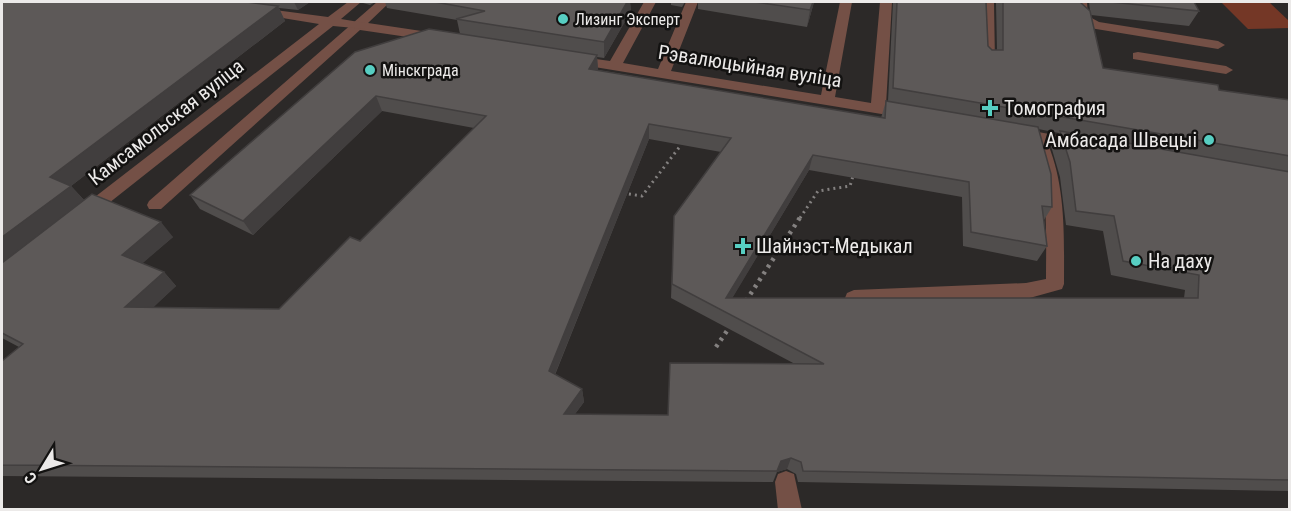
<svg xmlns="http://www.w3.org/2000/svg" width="1291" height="511" font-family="'Roboto Condensed',sans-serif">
	<rect width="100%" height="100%" fill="#2c2928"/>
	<polygon fill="#743726" points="1221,2 1269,2 1289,21 1289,28 1248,29"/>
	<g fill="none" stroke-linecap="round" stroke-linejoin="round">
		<g stroke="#848180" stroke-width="3" stroke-dasharray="2 4" stroke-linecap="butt">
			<polyline points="623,193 642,196 681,145"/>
			<polyline points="800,218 818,191 850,186 853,176"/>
		</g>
		<g stroke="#848180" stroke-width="4.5" stroke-dasharray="3 5" stroke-linecap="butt">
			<polyline points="746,301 801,216"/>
			<polyline points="716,347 731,325"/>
		</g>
		<g fill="#745046" fill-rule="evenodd">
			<polygon points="377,2 390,2 368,23 435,33 442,37 435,41 360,30 161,209 149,209 147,205 149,201"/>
			<polygon points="644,2 656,2 623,63 658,69 686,2 698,2 671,71 821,95 840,2 852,2 835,97 871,103 880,2 892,2 886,105 911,110 914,113 906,118 570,63 568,60 575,56 610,61"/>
			<polygon points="973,2 994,3 995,63 985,63 983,60 982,6"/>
			<polygon points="1075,2 1087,2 1088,16 1099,22 1218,41 1225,45 1218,49 1090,28 1075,18"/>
			<polygon points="1138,52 1226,66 1233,70 1226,74 1133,59 1133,53"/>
			<path d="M1016 128 1077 139 1085 144 1077 149 1048 144C1066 188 1064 237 1064 284L1062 289 1026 299 854 306 847 303 845 298 847 293 854 290 1026 283 1046 279C1046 232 1049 185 1031 141L1011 137 1008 133Z"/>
			<polygon points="786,471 794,474 802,510 778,510 775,482 778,474"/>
		</g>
		<polygon fill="#745046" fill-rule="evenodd" points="348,2 361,2 341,19 365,23 365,29 333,26 90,218 78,218 75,214 78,210 319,24 258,14 253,13 253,7 328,17"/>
	</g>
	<g fill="#504d4c" fill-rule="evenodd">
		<path d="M2 2H310L298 10 279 8 285 21 71 186 84 200 173 237 142 263 164 272 176 286 153 307 279 309 360 241 474 128 382 111 253 235 200 209 190 195 460 34 457 20 387 8 385 2H630L631 11 604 58 597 57 598 70 881 118 886 101H888L893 2H1081V3L1090 11 1089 2H1194L1199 11 1189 26 1091 15 1103 68 1219 90 1290 100V491L798 482 796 474 787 469 777 472 773 482 2 476V361L19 347 2 338ZM986 2 996 3 997 50H992L988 46ZM1038 129 1059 133 1051 146 1060 177 1066 225 1103 231 1111 275 1185 290 1184 298H732L809 170 962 197 963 246 1037 261 1047 246 1044 220 1052 207ZM649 139 721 152 674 216 671 298 795 364 668 415 575 414 584 402 582 389 555 375Z"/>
		<polygon points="362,2 375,2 370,5 363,3"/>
		<polygon points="671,2 685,2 682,7 671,5"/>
		<polygon points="698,2 814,2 807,27 698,9"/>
	</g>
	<g fill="#413e3e">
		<polygon points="294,2 310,2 298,10"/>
		<polygon points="627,2 630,2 631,11 604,58 604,42"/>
		<polygon points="813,2 814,2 807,27 810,10"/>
		<polygon points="278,6 285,21 71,186 84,200 2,264 2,237 50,177"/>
		<polygon points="597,55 598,70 589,69"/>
		<polygon points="376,96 382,111 253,235 243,221"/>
		<polygon points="649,124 649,139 551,384 549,371"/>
		<polygon points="813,155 809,170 724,312 726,298"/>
		<polygon points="161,222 173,237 136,269 122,255"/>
		<polygon points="164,272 176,286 139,321 125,307"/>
		<polygon points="582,389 584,402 566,426 564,414"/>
		<polygon points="791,458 787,469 777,472 773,482 781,461"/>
	</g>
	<g fill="#5d5958" stroke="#413e3e" stroke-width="1.5" fill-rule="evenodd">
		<polygon points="2,2 247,2 278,6 50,177 71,186 2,237"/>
		<polygon points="435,2 627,2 604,42 456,19 485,11"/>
		<polygon points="755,2 813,2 810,10"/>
		<polygon points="897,2 986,2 988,46 992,50 1003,50 1003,2 1081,2 1081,3 1090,11 1103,68 1218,85 1219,90 1290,100 1290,156 893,88"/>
		<polygon points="1111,2 1194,2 1199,11"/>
		<path d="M429 29 597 55 589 69 885 118 886 101 1038 127 1051 174 1052 207 1042 206 1047 246 971 232 969 182 813 155 726 298H1198L1199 275 1123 261 1114 216 1076 211 1070 162 1060 131 1290 172V480L803 471 801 462 791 458 781 461 777 471 2 465V361L23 344 2 333V263L92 194 161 222 122 255 164 272 125 307 279 309 350 237 360 241 486 116 376 96 243 221 190 195 355 52ZM649 124 731 138 674 216 672 284 824 364 670 363 668 415 564 414 582 389 549 371Z"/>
	</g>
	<g fill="#57cec2" stroke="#131211" stroke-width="2">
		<circle cx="563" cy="19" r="6"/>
		<circle cx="370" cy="70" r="6"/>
		<path d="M987 99h6v6h6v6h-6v6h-6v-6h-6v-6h6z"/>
		<circle cx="1209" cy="140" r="6"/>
		<path d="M740 237h6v6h6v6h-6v6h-6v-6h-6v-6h6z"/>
		<circle cx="1136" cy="261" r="6"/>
	</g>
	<g text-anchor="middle" stroke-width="5" stroke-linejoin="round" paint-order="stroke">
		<g font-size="16" fill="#eceae9" stroke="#131211" text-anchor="start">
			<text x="575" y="25">Лизинг Эксперт</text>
			<text x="382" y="76">Мінскграда</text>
		</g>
		<g font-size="20" fill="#eceae9" stroke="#131211">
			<text transform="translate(750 66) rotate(9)" y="7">Рэвалюцыйная вуліца</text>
			<text transform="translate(166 122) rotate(-38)" y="7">Камсамольская вуліца</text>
		</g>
		<g font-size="20" fill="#eceae9" stroke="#131211" text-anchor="start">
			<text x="1004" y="115">Томография</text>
			<text x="1197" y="147" text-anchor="end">Амбасада Швецыі</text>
			<text x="756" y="253">Шайнэст-Медыкал</text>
			<text x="1148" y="268">На даху</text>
		</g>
	</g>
	<rect width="1291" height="511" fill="none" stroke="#eceae9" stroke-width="6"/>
	<g transform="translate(42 469) rotate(232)" stroke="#131211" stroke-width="4.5" paint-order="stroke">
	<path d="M0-4.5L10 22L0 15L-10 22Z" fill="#eceae9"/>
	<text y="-9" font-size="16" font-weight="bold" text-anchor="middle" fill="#eceae9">С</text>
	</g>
</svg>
